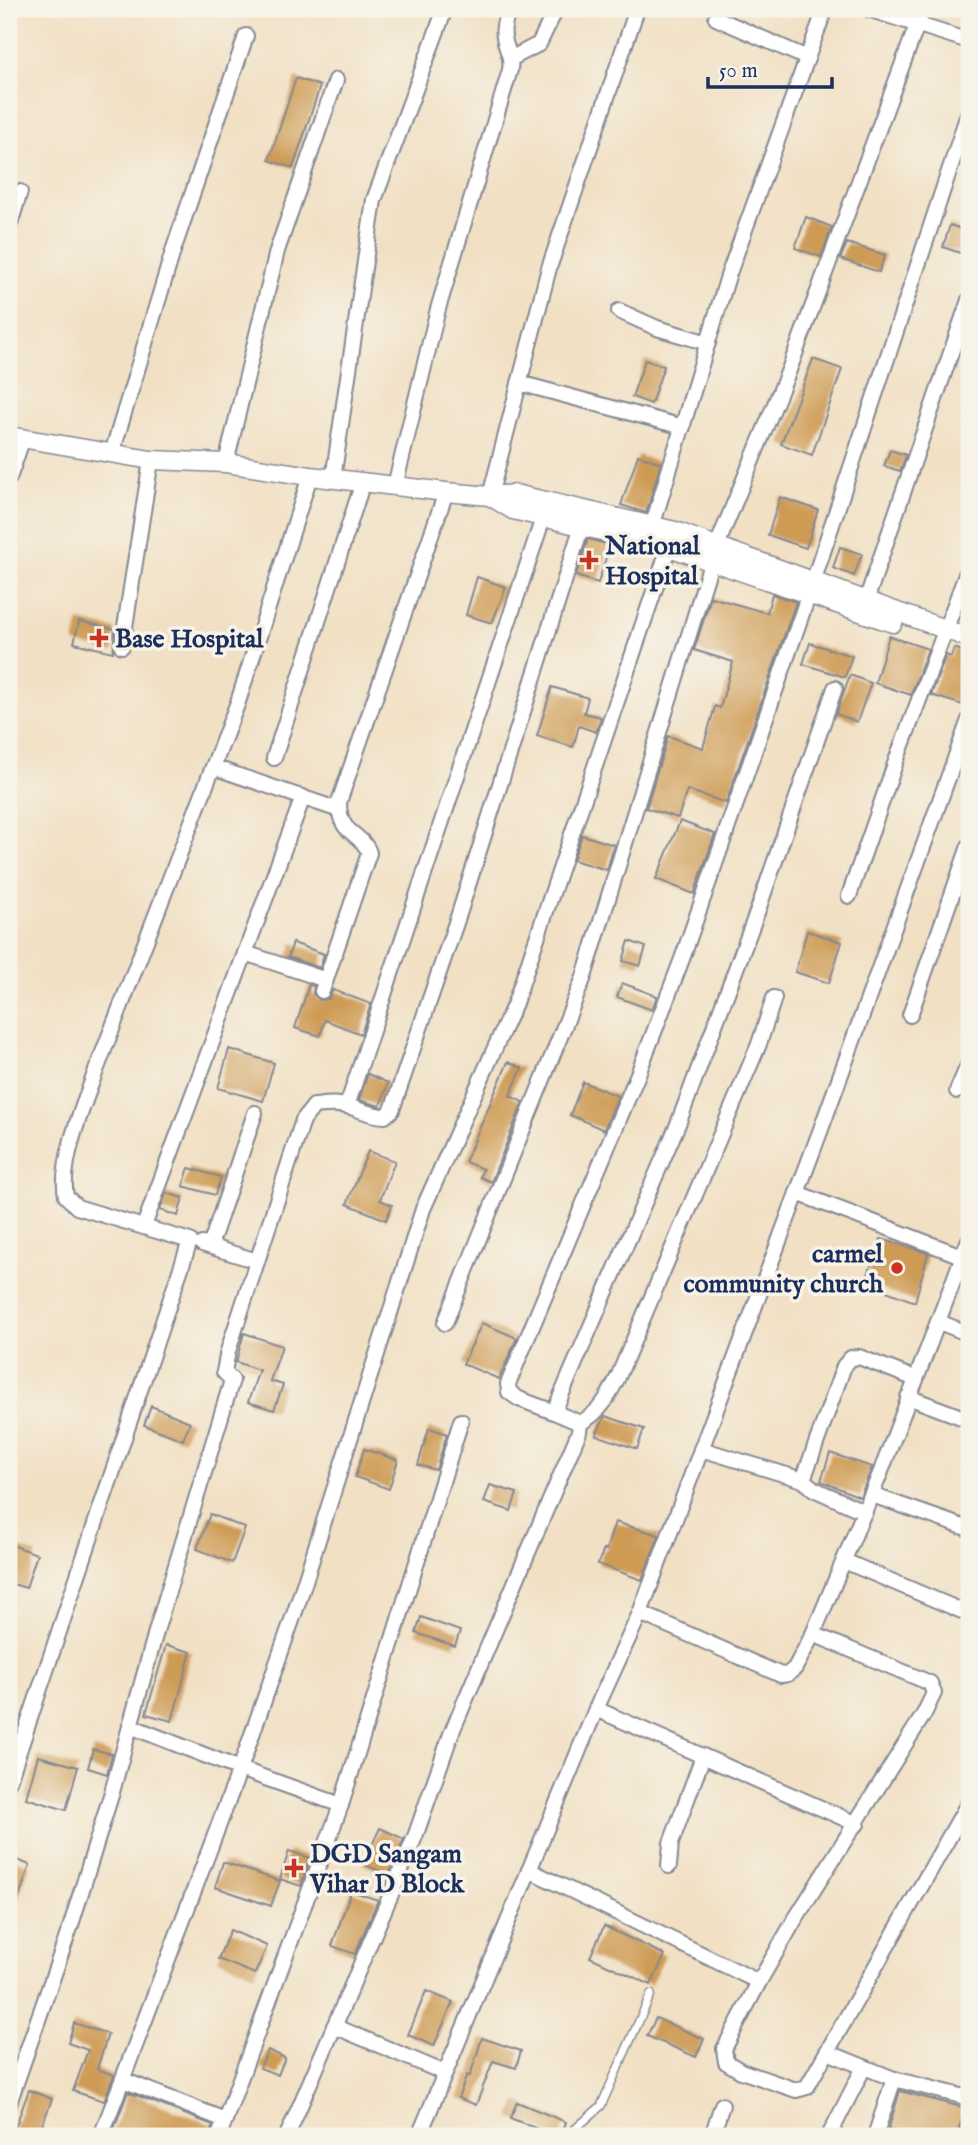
<svg xmlns="http://www.w3.org/2000/svg" width="978" height="2145" font-family="'IM FELL English',serif">
	<rect width="100%" height="100%" fill="#f7f3e8"/>
	<filter id="ink" filterUnits="userSpaceOnUse"><feTurbulence type="fractalNoise" baseFrequency=".0143" numOctaves="2"/><feDisplacementMap in="SourceGraphic" scale="14" xChannelSelector="R" yChannelSelector="G"/><feConvolveMatrix kernelMatrix="1 2 1 2 8 2 1 2 1" color-interpolation-filters="sRGB"/></filter>
	<filter id="wash" filterUnits="userSpaceOnUse"><feTurbulence type="fractalNoise" baseFrequency=".00686" numOctaves="4" result="noise"/><feDisplacementMap in="SourceGraphic" scale="28" xChannelSelector="R" yChannelSelector="G"/><feGaussianBlur stdDeviation="1.57" result="paint"/><feColorMatrix in="noise" values="0 0 0 0 0 0 0 0 0 0 0 0 0 0 0 0 0 1.4 0 .05"/><feComposite in="paint" operator="in"/></filter>
	<g filter="url(#wash)">
		<rect width="100%" height="100%" fill="#f1e0c4"/>
		<g id="blocks">
			<g fill="#ce9b55">
				<polygon points="296,78 320,86 293,168 269,160"/>
				<polygon points="806,217 832,227 821,257 795,248"/>
				<polygon points="950,225 969,232 969,256 943,247"/>
				<polygon points="847,243 885,255 879,272 840,259"/>
				<polygon points="813,359 842,369 812,455 781,444"/>
				<polygon points="645,360 664,366 651,404 632,397"/>
				<polygon points="890,450 906,455 900,471 884,466"/>
				<polygon points="638,455 661,463 646,513 621,505"/>
				<polygon points="780,497 818,510 806,548 768,535"/>
				<polygon points="588,539 610,545 598,583 576,576"/>
				<polygon points="840,547 862,554 854,576 833,568"/>
				<polygon points="477,577 506,587 492,623 466,615"/>
				<polygon points="772,594 796,602 726,803 687,790 678,818 646,808 668,736 703,748 715,706 720,708 733,662 694,650 711,597 767,613"/>
				<polygon points="79,621 115,629 113,652 74,643"/>
				<polygon points="889,636 928,649 911,695 875,683"/>
				<polygon points="810,643 852,656 845,677 803,664"/>
				<polygon points="954,648 969,653 969,707 931,695 946,655 951,657"/>
				<polygon points="850,675 871,683 857,722 836,714"/>
				<polygon points="552,687 588,698 584,713 601,717 596,732 579,726 573,747 537,736"/>
				<polygon points="680,821 715,834 694,894 656,879"/>
				<polygon points="582,835 614,845 607,870 573,860"/>
				<polygon points="807,931 842,942 829,983 795,972"/>
				<polygon points="629,941 646,947 640,966 623,961"/>
				<polygon points="293,943 324,954 320,968 288,957"/>
				<polygon points="622,983 657,996 652,1010 617,997"/>
				<polygon points="309,985 314,986 313,994 320,1000 328,999 333,990 371,1004 361,1034 325,1020 320,1036 295,1028"/>
				<polygon points="229,1049 274,1063 263,1101 218,1088"/>
				<polygon points="508,1062 522,1068 510,1096 523,1102 491,1182 480,1177 483,1169 465,1162"/>
				<polygon points="368,1074 388,1083 380,1106 359,1100"/>
				<polygon points="583,1082 618,1096 604,1130 570,1115"/>
				<polygon points="368,1151 395,1161 380,1200 392,1205 386,1220 347,1204"/>
				<polygon points="189,1168 221,1177 215,1195 183,1186"/>
				<polygon points="166,1193 183,1198 178,1216 160,1210"/>
				<polygon points="881,1239 928,1253 915,1302 865,1283"/>
				<polygon points="482,1323 517,1338 499,1379 463,1364"/>
				<polygon points="244,1333 282,1346 270,1381 283,1385 274,1410 248,1402 259,1370 236,1362"/>
				<polygon points="151,1406 190,1422 183,1440 144,1425"/>
				<polygon points="605,1416 644,1429 637,1449 596,1435"/>
				<polygon points="429,1428 447,1434 436,1470 418,1465"/>
				<polygon points="364,1449 398,1460 389,1489 355,1477"/>
				<polygon points="830,1453 872,1467 860,1497 821,1481"/>
				<polygon points="490,1485 517,1493 511,1511 484,1502"/>
				<polygon points="210,1514 245,1528 232,1563 197,1549"/>
				<polygon points="615,1522 659,1535 642,1580 598,1564 604,1549 606,1550"/>
				<polygon points="9,1544 37,1554 26,1588 9,1583"/>
				<polygon points="421,1617 460,1631 455,1646 416,1633"/>
				<polygon points="166,1645 191,1652 172,1721 146,1714"/>
				<polygon points="93,1749 112,1754 107,1774 88,1768"/>
				<polygon points="38,1756 78,1767 66,1810 26,1798"/>
				<polygon points="380,1828 404,1839 389,1875 363,1864"/>
				<polygon points="289,1851 310,1858 301,1886 280,1879"/>
				<polygon points="9,1857 30,1865 11,1920 9,1920"/>
				<polygon points="223,1862 280,1881 271,1906 215,1887"/>
				<polygon points="351,1891 378,1900 355,1954 332,1946"/>
				<polygon points="604,1926 665,1955 651,1985 590,1957"/>
				<polygon points="230,1930 267,1946 255,1974 218,1959"/>
				<polygon points="426,1991 453,2002 434,2046 408,2035"/>
				<polygon points="656,2018 704,2039 696,2057 647,2036"/>
				<polygon points="74,2023 108,2034 97,2069 114,2075 104,2101 73,2091 88,2050 68,2043"/>
				<polygon points="482,2038 521,2051 516,2068 493,2061 476,2105 458,2098 467,2075 470,2076"/>
				<polygon points="268,2050 285,2058 278,2075 260,2068"/>
				<polygon points="29,2090 52,2099 38,2136 12,2136"/>
				<polygon points="900,2091 965,2108 957,2136 912,2136 888,2130"/>
				<polygon points="128,2092 213,2125 209,2136 111,2136"/>
				<polygon points="517,2102 566,2122 561,2136 555,2136 510,2118"/>
			</g>
		</g>
	</g>
	<g filter="url(#ink)">
		<use href="#blocks" fill-opacity="0" stroke="#868891" stroke-width="2"/>
		<g fill="none" stroke-linecap="round" stroke-linejoin="round">
			<g stroke="#868891" stroke-width="10">
				<polyline id="service" points="570,2136 574,2130 601,2106 651,1994"/>
			</g>
			<g stroke="#868891" stroke-width="18">
				<g id="minor">
					<polyline points="868,9 969,41"/>
					<polyline points="716,18 807,58"/>
					<polyline points="512,58 539,44 556,9"/>
					<polyline points="9,227 20,192"/>
					<polyline points="619,311 657,328 708,343"/>
					<polyline points="519,383 683,427"/>
					<polyline points="112,453 174,248 246,36"/>
					<polyline points="226,463 277,251 336,80"/>
					<polyline points="9,478 23,438"/>
					<polyline points="333,479 374,200 445,9"/>
					<path d="M395 486 438 309 510 70C512 54 506 51 504 37 502 27 506 18 509 9"/>
					<polyline points="490,496 549,268 637,9"/>
					<polyline points="652,527 728,276 825,9"/>
					<polyline points="716,548 789,370 923,9"/>
					<polyline points="866,601 969,300"/>
					<polyline points="122,646 151,460"/>
					<polyline points="274,758 363,482"/>
					<polyline points="213,767 339,810"/>
					<polyline points="849,896 896,761 969,567"/>
					<polyline points="245,953 326,980"/>
					<path d="M322 991 369 853C366 841 352 835 345 826 340 819 339 810 339 802L446 492"/>
					<polyline points="910,1015 969,846"/>
					<polyline points="957,1091 969,1063"/>
					<polyline points="347,1106 546,509"/>
					<polyline points="797,1193 964,1257"/>
					<polyline points="144,1226 303,797"/>
					<polyline points="202,1244 257,1261"/>
					<polyline points="210,1246 255,1113"/>
					<polyline points="939,1322 969,1334"/>
					<polyline points="445,1323 584,977 711,563"/>
					<polyline points="908,1397 969,1420"/>
					<polyline points="554,1412 519,1399 509,1392 508,1384 638,1074 682,959 813,582 969,111"/>
					<path d="M580 1423C601 1412 608 1397 618 1377L759 1044 774 998"/>
					<polyline points="701,1449 803,1480"/>
					<polyline points="872,1495 969,1529"/>
					<polyline points="865,1512 814,1489 803,1480 844,1366 851,1358 859,1357 916,1379"/>
					<polyline points="844,1561 969,1614"/>
					<polyline points="640,1613 781,1675 788,1674 795,1668 813,1634 880,1474 969,1240"/>
					<polyline points="813,1634 930,1683 934,1693 924,1714 794,1921 759,1982 724,2049 726,2062 741,2071 796,2090 807,2087 969,1802"/>
					<polyline points="596,1709 857,1824"/>
					<polyline points="130,1726 240,1769 341,1805"/>
					<path d="M9 1781 190 1241 77 1207 66 1196C59 1162 85 1101 97 1068L238 702 310 476"/>
					<polyline points="669,1866 671,1843 703,1756"/>
					<polyline points="529,1870 759,1982"/>
					<polyline points="334,2026 445,2073"/>
					<polyline points="827,2052 894,2079 875,2136"/>
					<polyline points="894,2079 969,2098"/>
					<polyline points="123,2080 225,2120"/>
					<path d="M9 2103 71 1925 112 1792 157 1628 232 1380 224 1372 228 1351 303 1120 314 1106C325 1105 338 1103 350 1107 362 1110 372 1116 385 1116L392 1110 459 914 584 519"/>
					<polyline points="101,2136 240,1769 299,1600 423,1209 515,1003 669,547"/>
					<polyline points="219,2136 341,1805 461,1421"/>
					<polyline points="287,2136 392,1892 416,1834 451,1734 579,1432 580,1423 554,1412 678,1124 759,907 835,688"/>
					<polyline points="419,2136 596,1709 640,1613 821,1129 969,720"/>
					<polyline points="712,2136 722,2105"/>
					<polyline points="829,2136 864,2067"/>
					<polyline points="966,2136 969,2126"/>
				</g>
			</g>
			<g stroke="#868891" stroke-width="21">
				<g id="tertiary">
					<polyline points="9,436 151,460 226,463 310,476 446,492 490,496 515,494 675,531 969,638"/>
					<polyline points="490,496 513,510 669,547 893,623"/>
				</g>
			</g>
			<use href="#service" stroke="#fff" stroke-width="7"/>
			<use href="#minor" stroke="#fff" stroke-width="14"/>
			<use href="#tertiary" stroke="#fff" stroke-width="18"/>
		</g>
	</g>
	<g fill="#c8321e" stroke="#f7f3e8" stroke-width="2.5">
		<path d="M585.5 549.5h7v7h7v7h-7v7h-7v-7h-7v-7h7z"/>
		<path d="M95.5 627.5h7v7h7v7h-7v7h-7v-7h-7v-7h7z"/>
		<circle cx="897" cy="1268" r="7"/>
		<path d="M290.5 1857.5h7v7h7v7h-7v7h-7v-7h-7v-7h7z"/>
	</g>
	<g text-anchor="middle" stroke-width="7" stroke-linejoin="round" paint-order="stroke">
		<g font-size="26" font-weight="bold" fill="#1b2f5e" stroke="#f7f3e8" text-anchor="start">
			<text x="605" y="554">National<tspan x="605" dy="30">Hospital</tspan></text>
			<text x="115" y="647">Base Hospital</text>
			<text x="883" y="1262" text-anchor="end">carmel<tspan x="883" dy="30">community church</tspan></text>
			<text x="310" y="1862">DGD Sangam<tspan x="310" dy="30">Vihar D Block</tspan></text>
		</g>
	</g>
	<rect width="978" height="2145" fill="none" stroke="#f7f3e8" stroke-width="35"/>
	<path d="M708 77v10h124v-10" fill="none" stroke="#1b2f5e" stroke-width="3.5"/>
	<text x="719" y="77" font-size="21" fill="#1b2f5e" stroke="#f7f3e8" stroke-width="5" paint-order="stroke">50 m</text>
</svg>
